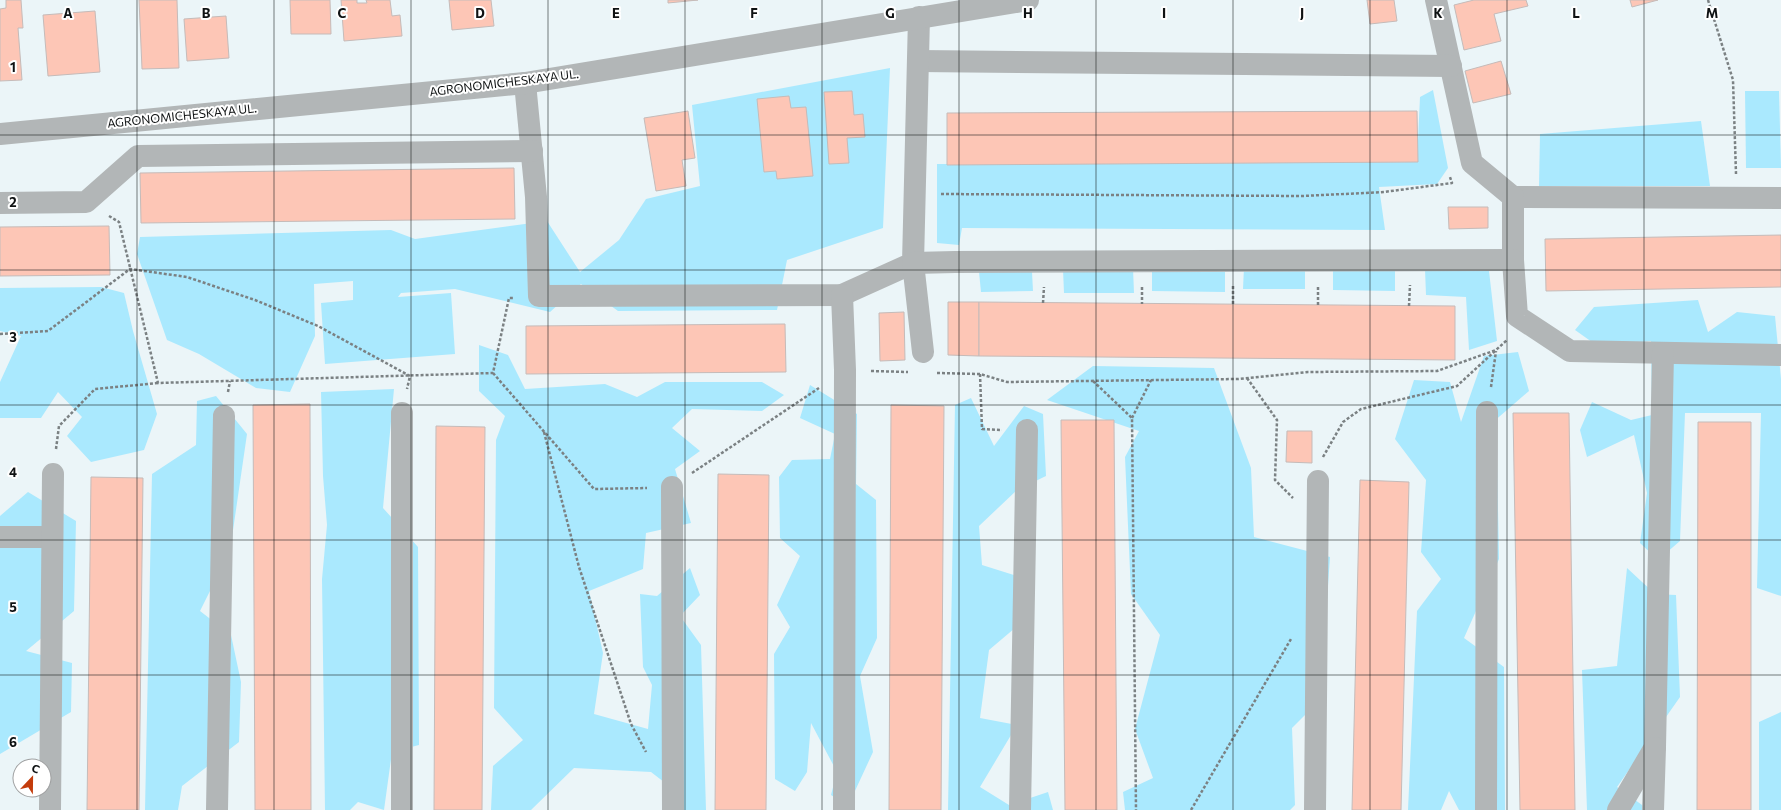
<svg xmlns="http://www.w3.org/2000/svg" width="1781" height="810" font-family="Commissioner,sans-serif">
	<rect width="100%" height="100%" fill="#ebf5f8"/>
	<g fill="#aae9fe">
		<polygon points="890,68 883,228 787,260 777,310 618,311 581,284 550,312 455,289 401,293 398,297 451,293 455,354 325,364 321,303 353,300 353,281 314,284 315,336 290,392 256,388 199,354 167,340 137,254 140,237 391,230 415,239 547,221 580,272 619,240 646,199 700,186 692,105"/>
		<polygon points="1433,90 1448,168 1437,184 1379,187 1385,230 962,228 959,245 937,243 937,164 1417,162 1420,97"/>
		<polygon points="1745,91 1779,91 1781,168 1746,168"/>
		<polygon points="1701,121 1710,186 1539,186 1540,134"/>
		<polygon points="1152,267 1225,268 1225,292 1152,291"/>
		<polygon points="1244,267 1305,267 1305,289 1243,289"/>
		<polygon points="1133,268 1134,293 1064,293 1063,269"/>
		<polygon points="1333,268 1395,268 1395,291 1333,290"/>
		<polygon points="1425,269 1489,271 1497,341 1469,350 1466,297 1426,295"/>
		<polygon points="979,272 1032,272 1033,291 981,292"/>
		<polygon points="101,287 124,293 133,331 157,414 144,450 91,462 67,436 82,417 58,392 41,418 0,418 0,382 21,336 0,331 0,288"/>
		<polygon points="1698,300 1708,332 1737,312 1775,316 1781,379 1781,596 1757,588 1761,413 1685,413 1680,541 1658,560 1640,543 1647,493 1634,435 1587,457 1580,430 1592,402 1631,420 1652,415 1651,341 1599,347 1575,330 1594,307"/>
		<polygon points="479,345 508,355 525,389 605,384 637,397 665,382 762,382 784,395 762,411 692,409 672,428 700,451 675,469 691,523 646,533 643,569 589,591 603,653 594,714 648,729 652,685 643,667 640,594 657,596 690,568 700,595 680,616 701,645 706,810 683,810 682,796 651,772 574,768 531,810 491,810 493,766 523,740 494,708 496,440 505,416 479,391"/>
		<polygon points="1518,352 1529,391 1477,436 1497,461 1499,559 1464,638 1504,667 1505,810 1459,810 1449,791 1441,810 1408,810 1417,611 1441,579 1421,552 1426,480 1395,439 1414,380 1450,382 1461,422 1484,356"/>
		<polygon points="1093,366 1214,368 1251,468 1254,537 1330,557 1320,700 1292,728 1295,805 1290,810 1125,810 1123,792 1153,778 1135,729 1160,635 1131,594 1125,457 1139,431 1047,400"/>
		<polygon points="810,385 857,414 856,484 876,500 877,638 860,676 873,752 848,806 831,795 837,772 811,723 807,772 795,791 775,779 774,654 790,627 777,605 800,556 780,538 779,477 792,460 830,459 835,434 800,418"/>
		<polygon points="394,389 383,508 418,547 419,745 392,752 384,810 358,802 350,810 325,810 322,579 327,525 323,476 321,392"/>
		<polygon points="216,396 247,434 230,551 200,611 231,635 241,682 239,742 182,786 178,810 145,810 152,474 196,445 197,401"/>
		<polygon points="971,398 994,446 1024,406 1043,414 1046,476 1017,490 979,526 982,565 1017,576 1015,628 989,650 980,718 1017,725 980,787 1009,805 1048,792 1053,810 948,810 955,405"/>
		<polygon points="28,492 76,521 74,611 26,651 72,663 71,712 0,754 0,516"/>
		<polygon points="1627,568 1655,594 1676,595 1680,697 1617,787 1649,810 1587,810 1582,670 1617,666"/>
		<polygon points="1781,712 1781,810 1759,810 1759,722"/>
	</g>
	<g fill="#fdc6b6" stroke="#c5bbb9">
		<polygon points="6,0 21,0 23,28 18,28 22,80 0,81 0,9 6,8"/>
		<polygon points="139,0 177,0 179,68 142,69"/>
		<polygon points="290,0 330,0 331,34 291,34"/>
		<polygon points="341,0 357,0 357,3 367,3 366,0 390,0 392,16 400,15 402,36 344,41"/>
		<polygon points="449,0 491,0 494,26 452,30"/>
		<polygon points="668,0 698,0 668,3"/>
		<polygon points="1367,0 1394,0 1397,21 1370,24"/>
		<polygon points="1474,0 1526,0 1528,6 1494,14 1501,41 1464,50 1454,5"/>
		<polygon points="1630,0 1658,0 1632,7"/>
		<polygon points="95,11 100,72 48,76 43,15"/>
		<polygon points="226,16 229,58 187,61 184,19"/>
		<polygon points="1501,61 1511,94 1473,103 1465,71"/>
		<polygon points="852,91 854,115 863,114 865,137 847,138 849,163 829,164 824,92"/>
		<polygon points="789,96 791,108 806,107 813,176 777,179 776,171 764,172 757,99"/>
		<polygon points="688,111 695,158 682,160 686,186 656,191 644,118"/>
		<polygon points="1417,111 1418,162 947,165 947,113"/>
		<polygon points="514,168 515,219 141,223 140,173"/>
		<polygon points="1448,207 1488,207 1488,228 1449,229"/>
		<polygon points="109,226 110,275 0,276 0,227"/>
		<polygon points="1781,235 1781,287 1546,291 1545,239"/>
		<polygon points="948,302 979,302 979,356 948,355"/>
		<polygon points="979,302 1455,306 1455,360 979,356"/>
		<polygon points="904,312 905,360 880,361 879,313"/>
		<polygon points="785,324 786,372 526,374 526,326"/>
		<polygon points="310,404 311,810 255,810 253,405"/>
		<polygon points="891,405 944,406 941,810 889,810"/>
		<polygon points="1513,413 1569,413 1575,810 1520,810"/>
		<polygon points="1061,420 1114,420 1117,810 1065,810"/>
		<polygon points="1698,422 1751,422 1751,810 1697,810"/>
		<polygon points="436,426 485,427 482,810 434,810"/>
		<polygon points="1287,431 1312,431 1312,463 1286,462"/>
		<polygon points="718,474 769,475 766,810 715,810"/>
		<polygon points="91,477 143,478 139,810 87,810"/>
		<polygon points="1360,480 1409,482 1401,810 1352,810"/>
	</g>
	<g fill="none" stroke-linecap="round" stroke-linejoin="round">
		<g stroke="#7b8183" stroke-width="2.5" stroke-dasharray="3 2" stroke-linecap="butt">
			<polyline points="1708,0 1733,80 1736,174"/>
			<polyline points="941,194 1303,196 1384,192 1452,183 1450,177"/>
			<polyline points="109,216 119,222 158,383 493,373 509,298 514,298"/>
			<polyline points="1233,286 1233,304"/>
			<polyline points="1142,287 1142,304"/>
			<polyline points="1043,303 1044,287"/>
			<polyline points="1318,305 1318,285"/>
			<polyline points="1409,306 1410,285"/>
			<polyline points="0,334 48,331 130,269 187,277 255,300 318,326 410,376 407,389"/>
			<polyline points="871,371 908,372"/>
			<polyline points="493,373 594,489 647,488"/>
			<polyline points="937,373 980,374 1007,382 1238,379 1308,372 1437,371 1496,350 1507,340"/>
			<polyline points="980,374 982,429 1002,430"/>
			<polyline points="1247,378 1277,420 1275,480 1293,498"/>
			<polyline points="1093,381 1132,418 1136,810"/>
			<polyline points="1491,387 1496,351"/>
			<polyline points="228,392 230,381"/>
			<polyline points="1132,418 1151,380"/>
			<polyline points="544,432 579,567 631,724 646,752"/>
			<polyline points="56,449 59,426 95,389 158,383"/>
			<polyline points="1323,457 1343,422 1361,409 1457,386 1495,351"/>
			<polyline points="692,473 819,388"/>
			<polyline points="1191,810 1291,639"/>
		</g>
		<g stroke="#b2b6b7" stroke-width="22">
			<polyline points="1436,0 1472,163 1513,197 1781,198"/>
			<polyline points="918,61 1451,66"/>
			<polyline points="525,83 536,197 539,296 842,295 913,263 919,17"/>
			<polyline points="0,134 525,83 1028,0"/>
			<polyline points="1513,197 1513,260 1517,316 1570,351 1781,355"/>
			<polyline points="0,203 86,202 138,156 532,151"/>
			<polyline points="842,295 845,370 844,810"/>
			<polyline points="923,352 913,263 955,262 1513,260"/>
			<polyline points="672,487 673,810"/>
			<polyline points="0,537 52,537"/>
			<polyline points="50,810 53,474"/>
			<polyline points="217,810 224,416"/>
			<polyline points="402,810 402,413"/>
			<polyline points="1020,810 1027,430"/>
			<polyline points="1315,810 1318,481"/>
			<polyline points="1486,810 1487,412"/>
			<polyline points="1618,810 1655,747 1663,353"/>
			<polyline points="1653,810 1655,748"/>
		</g>
	</g>
	<path fill="none" stroke="#0f1213" stroke-width="1" stroke-opacity="0.55" d="M137 0V810M274 0V810M411 0V810M548 0V810M685 0V810M822 0V810M959 0V810M1096 0V810M1233 0V810M1370 0V810M1507 0V810M1644 0V810M0 135H1781M0 270H1781M0 405H1781M0 540H1781M0 675H1781"/>
	<g text-anchor="middle" stroke-width="4" stroke-linejoin="round" paint-order="stroke">
		<g font-size="12" fill="#0f1213" stroke="#fff">
			<text transform="translate(504 83) rotate(-7)" y="4">AGRONOMICHESKAYA UL.</text>
			<text transform="translate(182 116) rotate(-6)" y="4">AGRONOMICHESKAYA UL.</text>
		</g>
	</g>
	<g font-size="13" text-anchor="middle" font-weight="bold" fill="#0f1213" stroke="#fff" stroke-width="4" stroke-linejoin="round" paint-order="stroke">
		<text x="68" y="18">A</text>
		<text x="206" y="18">B</text>
		<text x="342" y="18">C</text>
		<text x="480" y="18">D</text>
		<text x="616" y="18">E</text>
		<text x="754" y="18">F</text>
		<text x="890" y="18">G</text>
		<text x="1028" y="18">H</text>
		<text x="1164" y="18">I</text>
		<text x="1302" y="18">J</text>
		<text x="1438" y="18">K</text>
		<text x="1576" y="18">L</text>
		<text x="1712" y="18">M</text>
		<text x="13" y="72">1</text>
		<text x="13" y="207">2</text>
		<text x="13" y="342">3</text>
		<text x="13" y="477">4</text>
		<text x="13" y="612">5</text>
		<text x="13" y="747">6</text>
	</g>
	<g transform="translate(32 778) rotate(22)"><circle r="19" fill="#ffffff" stroke="#9fa0a1"/>
	<path d="M0-3L7 15L0 10L-7 15Z" fill="#c33b0b"/>
	<text y="-6" font-size="11" font-weight="bold" text-anchor="middle" fill="#0f1213">С</text>
	</g>
</svg>
